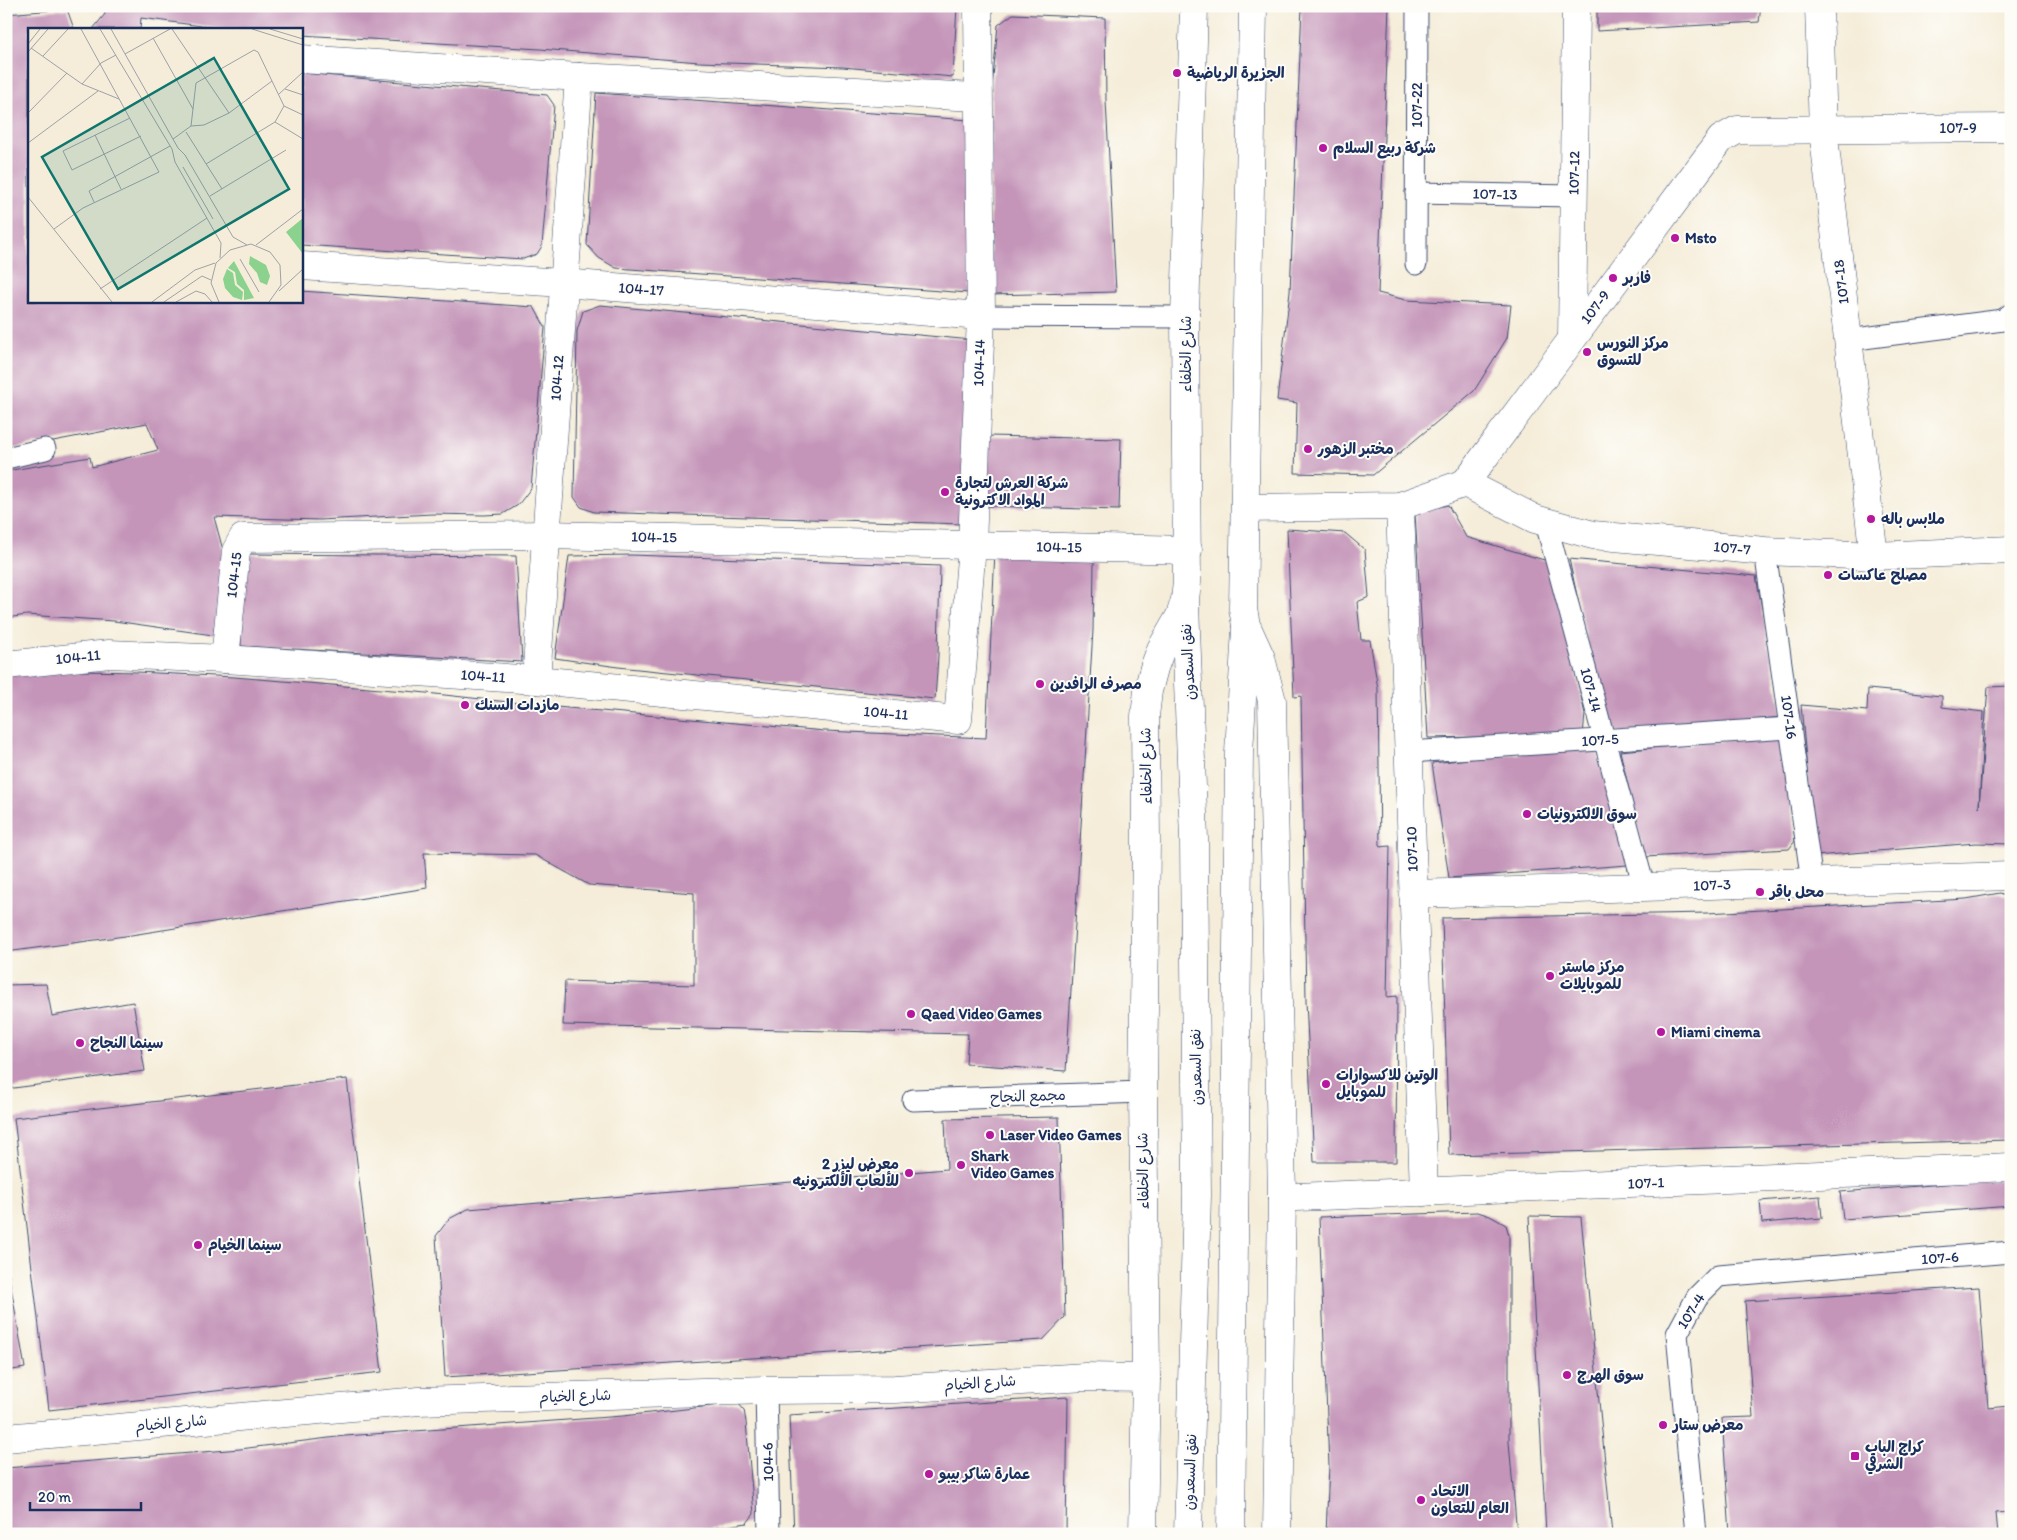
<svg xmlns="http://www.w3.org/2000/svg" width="2017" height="1540" font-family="Itim,'Playpen Sans Arabic',sans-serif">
	<rect width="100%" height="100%" fill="#fdfcf7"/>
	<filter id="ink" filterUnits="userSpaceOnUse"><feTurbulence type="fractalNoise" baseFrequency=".02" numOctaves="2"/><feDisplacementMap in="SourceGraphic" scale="10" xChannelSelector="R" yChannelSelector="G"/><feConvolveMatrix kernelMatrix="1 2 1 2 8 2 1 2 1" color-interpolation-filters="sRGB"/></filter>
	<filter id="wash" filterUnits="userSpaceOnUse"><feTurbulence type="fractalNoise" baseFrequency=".0096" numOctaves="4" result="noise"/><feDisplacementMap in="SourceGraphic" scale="20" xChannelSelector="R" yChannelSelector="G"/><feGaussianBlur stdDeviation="1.12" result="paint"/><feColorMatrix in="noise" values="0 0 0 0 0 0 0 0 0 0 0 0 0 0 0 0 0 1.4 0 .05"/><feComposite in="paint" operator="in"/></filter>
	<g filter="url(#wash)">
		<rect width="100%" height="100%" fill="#f5edd9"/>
		<g id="blocks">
			<g fill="#c495b9">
				<polygon points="105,6 957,6 953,77 843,67 699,62 540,49 301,35 301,29 224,29 141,18 140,29 93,29 105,14"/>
				<polygon points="1302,6 1389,6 1378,293 1406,300 1511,305 1507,338 1474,391 1373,475 1295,473 1297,403 1277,400 1290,292"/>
				<polygon points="1597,6 1761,6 1759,22 1597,31"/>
				<polygon points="67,9 74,29 29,29 29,301 301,301 301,291 534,307 545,327 531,488 518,505 503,514 484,515 432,514 320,520 214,517 226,561 213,635 114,621 27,615 6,618 6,471 90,457 92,467 158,450 147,423 6,450 6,14"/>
				<polygon points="1013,14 1105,18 1106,101 1116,292 990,295 991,99 998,25"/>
				<polygon points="301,73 547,95 554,105 542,246 537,254 523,259 301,245"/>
				<polygon points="596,93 969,120 969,293 616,268 599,258 587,245"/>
				<polygon points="600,305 972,340 962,524 594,512 581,507 574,497 577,331 583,311"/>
				<polygon points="988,436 1121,439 1119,510 987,506"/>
				<polygon points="1448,505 1466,537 1551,562 1585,714 1583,735 1428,738 1415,513"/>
				<polygon points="1287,529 1345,533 1365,550 1369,597 1357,602 1361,640 1370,640 1378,689 1380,847 1390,846 1387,997 1397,996 1396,1162 1314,1162 1306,1001 1301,696 1294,697"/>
				<polygon points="995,551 1094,562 1093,630 1066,1071 966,1064 968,1034 563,1025 565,981 694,985 694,893 589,885 535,855 424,853 427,888 125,936 6,952 6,672 17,670 137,672 234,677 417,692 545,706 825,731 986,738"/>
				<polygon points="244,554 516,556 522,662 241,646"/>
				<polygon points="631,555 940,566 938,656 935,699 618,667 555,658 569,556"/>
				<polygon points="1569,559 1756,576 1782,717 1619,733 1605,723"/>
				<polygon points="2011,686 2011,844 1976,843 1815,856 1801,705 1867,711 1868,689 1942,696 1942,707 1984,712 1979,807 1988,687"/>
				<polygon points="1774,736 1785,743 1795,841 1789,849 1645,857 1620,751"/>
				<polygon points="1596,745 1628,865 1449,878 1432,763"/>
				<polygon points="2000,893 2011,897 2011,1140 1449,1155 1442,918 1707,913 1966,899"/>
				<polygon points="46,984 52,1016 133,1002 145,1071 6,1089 6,985"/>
				<polygon points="347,1079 382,1372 49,1410 14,1118"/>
				<polygon points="1059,1117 1065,1317 1043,1340 445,1377 436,1236 449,1219 468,1209 947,1169 945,1119"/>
				<polygon points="2011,1179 2011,1206 1843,1219 1840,1192"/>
				<polygon points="1820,1196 1822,1218 1762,1223 1760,1201"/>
				<polygon points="1478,1212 1490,1216 1506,1225 1509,1235 1509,1442 1517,1534 1326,1534 1329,1466 1319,1217"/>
				<polygon points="1529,1216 1581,1217 1612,1534 1546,1534"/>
				<polygon points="7,1264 25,1368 6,1371 6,1265"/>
				<polygon points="1979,1287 1988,1408 2011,1406 2011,1512 1996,1513 1998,1534 1730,1534 1722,1418 1753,1417 1745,1301"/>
				<polygon points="1068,1397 1066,1534 794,1534 789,1415"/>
				<polygon points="738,1403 744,1410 746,1422 754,1514 747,1523 672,1534 6,1534 6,1468 240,1449 345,1436 623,1416"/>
			</g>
		</g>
	</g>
	<g filter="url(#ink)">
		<use href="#blocks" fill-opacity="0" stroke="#3c4c70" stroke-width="1"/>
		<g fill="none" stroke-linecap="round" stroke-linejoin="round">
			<g stroke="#3c4c70" stroke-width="23">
				<g id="lane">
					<polyline points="1416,193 1573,196"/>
					<polyline points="1416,264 1417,6"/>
					<polyline points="981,316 1185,317"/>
					<polyline points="1848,340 2003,320 2011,314"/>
					<polyline points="6,458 45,449"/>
					<polyline points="1546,523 1644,887"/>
					<polyline points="1765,551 1812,882"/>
					<polyline points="1408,752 1791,728"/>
					<polyline points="913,1100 1143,1092"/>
					<polyline points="766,1390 769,1534"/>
					<polyline points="1696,1534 1677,1334 1697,1297 1718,1276 2011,1252"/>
				</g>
			</g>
			<g stroke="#3c4c70" stroke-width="29">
				<g id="street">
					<polyline points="1819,6 1823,130 1874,556"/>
					<polyline points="301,59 579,77 977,97"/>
					<polyline points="301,266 563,283 981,316"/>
					<polyline points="1572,339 1576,6"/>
					<polyline points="1465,483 1535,519 1593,535 1765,551 1874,556 2011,550"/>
					<polyline points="1400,506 1424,1192"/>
					<polyline points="1246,508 1400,506 1465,483 1721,139 1737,130 2011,128"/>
					<polyline points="225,659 236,551 243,538 547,535 1188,550"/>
					<polyline points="6,665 109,654 225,659 536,680 958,720 972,545 981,316 978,6"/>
					<polyline points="536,680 579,77"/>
					<polyline points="1413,894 2011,876"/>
					<polyline points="1282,1197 1297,1197 2011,1167"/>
					<polyline points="6,1438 419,1401 766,1390 895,1389 1085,1377 1146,1378"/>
				</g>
			</g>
			<g stroke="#3c4c70" stroke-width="29">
				<g id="primary">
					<polyline points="1253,6 1243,609 1246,625 1261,658 1272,701 1282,1197 1277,1534"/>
					<polyline points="1185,604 1194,839 1197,1195 1188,1534"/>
					<polyline points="1143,1534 1146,1378 1143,1092 1146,841 1145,716 1148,691 1154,668 1161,649 1180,616 1185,600 1187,582 1185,317 1194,6"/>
					<polyline points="1231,1534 1239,753 1246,628"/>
				</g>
			</g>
			<use href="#lane" stroke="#fff" stroke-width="21"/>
			<use href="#street" stroke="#fff" stroke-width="28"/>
			<use href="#primary" stroke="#fff" stroke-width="28"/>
		</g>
	</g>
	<g fill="#b5179e" stroke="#fdfcf7" stroke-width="2">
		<circle cx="1177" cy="73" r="5"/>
		<circle cx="1323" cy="148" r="5"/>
		<circle cx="1675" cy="238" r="5"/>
		<circle cx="1613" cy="278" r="5"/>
		<circle cx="1587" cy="352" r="5"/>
		<circle cx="1308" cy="449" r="5"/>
		<circle cx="945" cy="492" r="5"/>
		<circle cx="1871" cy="519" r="5"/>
		<circle cx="1828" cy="575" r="5"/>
		<circle cx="1040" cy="684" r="5"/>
		<circle cx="465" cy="705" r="5"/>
		<circle cx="1527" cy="814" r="5"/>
		<circle cx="1760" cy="892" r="5"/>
		<circle cx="1550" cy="976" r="5"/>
		<circle cx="911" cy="1014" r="5"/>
		<circle cx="1661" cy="1032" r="5"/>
		<circle cx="80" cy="1043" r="5"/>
		<circle cx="1326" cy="1084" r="5"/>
		<circle cx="990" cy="1135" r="5"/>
		<circle cx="961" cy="1165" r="5"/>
		<circle cx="909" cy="1173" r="5"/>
		<circle cx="198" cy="1245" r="5"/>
		<circle cx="1567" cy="1375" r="5"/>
		<circle cx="1663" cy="1425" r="5"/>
		<rect x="1850" y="1451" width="10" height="10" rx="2.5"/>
		<circle cx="929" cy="1474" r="5"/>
		<circle cx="1421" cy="1500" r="5"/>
	</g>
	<g text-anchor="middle" stroke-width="4" stroke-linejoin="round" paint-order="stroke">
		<g font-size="15" font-weight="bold" fill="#1b2f5e" stroke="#fdfcf7" text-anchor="start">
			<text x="1187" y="78">الجزيرة الرياضية</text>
			<text x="1333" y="153">شركة ربيع السلام</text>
			<text x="1685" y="243">Msto</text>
			<text x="1623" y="283">فاربر</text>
			<text x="1597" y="348">مركز النورس<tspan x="1597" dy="17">للتسوق</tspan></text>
			<text x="1318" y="454">مختبر الزهور</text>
			<text x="955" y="488">شركة العرش لتجارة<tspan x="955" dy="17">المواد الاكترونية</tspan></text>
			<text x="1881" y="524">ملابس باله</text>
			<text x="1838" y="580">مصلح عاكسات</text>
			<text x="1050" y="689">مصرف الرافدين</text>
			<text x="475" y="710">مازدات السنك</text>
			<text x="1537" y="819">سوق الالكترونيات</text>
			<text x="1770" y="897">محل باقر</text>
			<text x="1560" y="972">مركز ماستر<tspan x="1560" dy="17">للموبايلات</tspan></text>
			<text x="921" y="1019">Qaed Video Games</text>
			<text x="1671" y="1037">Miami cinema</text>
			<text x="90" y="1048">سينما النجاح</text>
			<text x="1336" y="1080">الوتين للاكسوارات<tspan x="1336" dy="17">للموبايل</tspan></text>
			<text x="1000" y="1140">Laser Video Games</text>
			<text x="971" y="1161">Shark<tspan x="971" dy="17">Video Games</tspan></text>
			<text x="899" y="1169" text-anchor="end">معرض ليزر 2<tspan x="899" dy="17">للألعاب الألكترونيه</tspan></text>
			<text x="208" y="1250">سينما الخيام</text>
			<text x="1577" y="1380">سوق الهرج</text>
			<text x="1673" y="1430">معرض ستار</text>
			<text x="1865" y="1452">كراج الباب<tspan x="1865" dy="17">الشرقي</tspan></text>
			<text x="939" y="1479">عمارة شاكر بيبو</text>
			<text x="1431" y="1496">الاتحاد<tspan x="1431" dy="17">العام للتعاون</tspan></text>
		</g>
		<g font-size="15" fill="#1b2f5e" stroke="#fdfcf7">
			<text transform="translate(1417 105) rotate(-90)" y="5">107-22</text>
			<text x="1958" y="133">107-9</text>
			<text transform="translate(1574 173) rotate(-89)" y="5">107-12</text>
			<text transform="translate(1495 194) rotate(1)" y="5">107-13</text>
			<text transform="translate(1841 282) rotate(-97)" y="5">107-18</text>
			<text transform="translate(641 289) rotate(4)" y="5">104-17</text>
			<text transform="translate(1595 307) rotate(-53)" y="5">107-9</text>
			<text transform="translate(1186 354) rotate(-90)" y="5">شارع الخلفاء</text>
			<text transform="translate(979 363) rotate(-88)" y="5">104-14</text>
			<text transform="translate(557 378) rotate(-86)" y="5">104-12</text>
			<text transform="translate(654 537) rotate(1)" y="5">104-15</text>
			<text transform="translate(1059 547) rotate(1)" y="5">104-15</text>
			<text transform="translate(1732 548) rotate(5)" y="5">107-7</text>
			<text transform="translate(234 575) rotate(-83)" y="5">104-15</text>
			<text transform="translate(78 657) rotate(-6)" y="5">104-11</text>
			<text transform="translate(1188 662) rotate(-93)" y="5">نفق السعدون</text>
			<text transform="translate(483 676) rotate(4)" y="5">104-11</text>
			<text transform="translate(1591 690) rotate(75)" y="5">107-14</text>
			<text transform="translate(886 713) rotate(5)" y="5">104-11</text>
			<text transform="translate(1789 717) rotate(82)" y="5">107-16</text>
			<text transform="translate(1600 740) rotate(-4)" y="5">107-5</text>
			<text transform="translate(1146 766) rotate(-91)" y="5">شارع الخلفاء</text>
			<text transform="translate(1412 849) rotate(-92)" y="5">107-10</text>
			<text transform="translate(1712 885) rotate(-2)" y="5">107-3</text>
			<text transform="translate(1196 1067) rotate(-91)" y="5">نفق السعدون</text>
			<text transform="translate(1028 1096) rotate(-2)" y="5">مجمع النجاح</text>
			<text transform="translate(1143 1171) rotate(-91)" y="5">شارع الخلفاء</text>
			<text transform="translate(1646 1183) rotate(-2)" y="5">107-1</text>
			<text transform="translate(1940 1258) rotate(-4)" y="5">107-6</text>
			<text transform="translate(1691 1311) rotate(-58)" y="5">107-4</text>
			<text transform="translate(980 1383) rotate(-4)" y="5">شارع الخيام</text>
			<text transform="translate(575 1396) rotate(-2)" y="5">شارع الخيام</text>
			<text transform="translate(171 1423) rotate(-5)" y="5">شارع الخيام</text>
			<text transform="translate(768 1462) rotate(-91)" y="5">104-6</text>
			<text transform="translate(1190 1472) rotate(-88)" y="5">نفق السعدون</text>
		</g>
	</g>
	<g transform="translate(28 28)">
		<rect width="275" height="275" fill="#f5edd9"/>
		<path d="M275 190V226L258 204ZM222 228 238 237 242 248 239 257 232 254 229 245 221 236ZM206 233 226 270 216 272V262L209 256 207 244 200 240ZM199 241 205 245 207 257 215 264 214 272 205 269 197 260 195 251Z" fill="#8ad28d"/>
		<path fill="none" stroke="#9ea1a8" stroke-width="1" d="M72 1 144 121 147 134 193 215 192 230M83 1 150 120 157 127 205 209 219 217M144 1 201 85M224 1 275 17M242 1 275 11M125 10 165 81M0 16 12 1M3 20 54 56 91 71M0 24 20 1M97 26 142 1M15 28 40 1M54 56 73 35 88 27M257 61 275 67M251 66 275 44M97 81 115 70M0 85 39 45M102 90 35 123 44 142 113 108M247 94 275 111M163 98 176 97 201 85 244 53M158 104 194 161M67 107 93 161M145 111 163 98 168 55 226 22 230 24 256 78 275 87M0 115 70 63M178 136 247 94 256 78M155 139 185 191M182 168 258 122M0 169 84 274M66 174 61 163 142 118M26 201 55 180 131 144 53 1M228 217 275 181M212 231 231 264M72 261 179 190M251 263 275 241M124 274 167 242 187 235M136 274 174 248 183 252M148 274 168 263 177 266 184 274M191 274 183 255 188 235 202 222 223 216 242 224 252 237 253 257 241 274"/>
		<path fill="#0f766e" fill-opacity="0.15" stroke="#0f766e" stroke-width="2.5" d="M186 30 261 161 90 261 14 129Z"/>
		<rect width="275" height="275" fill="none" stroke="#1b2f5e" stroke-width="2.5"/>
	</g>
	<rect width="2017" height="1540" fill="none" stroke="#fdfcf7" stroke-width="25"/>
	<path d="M30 1502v8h111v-8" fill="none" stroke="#1b2f5e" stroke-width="2.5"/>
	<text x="38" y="1502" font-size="15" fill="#1b2f5e" stroke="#fdfcf7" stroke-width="4" paint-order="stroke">20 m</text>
</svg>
